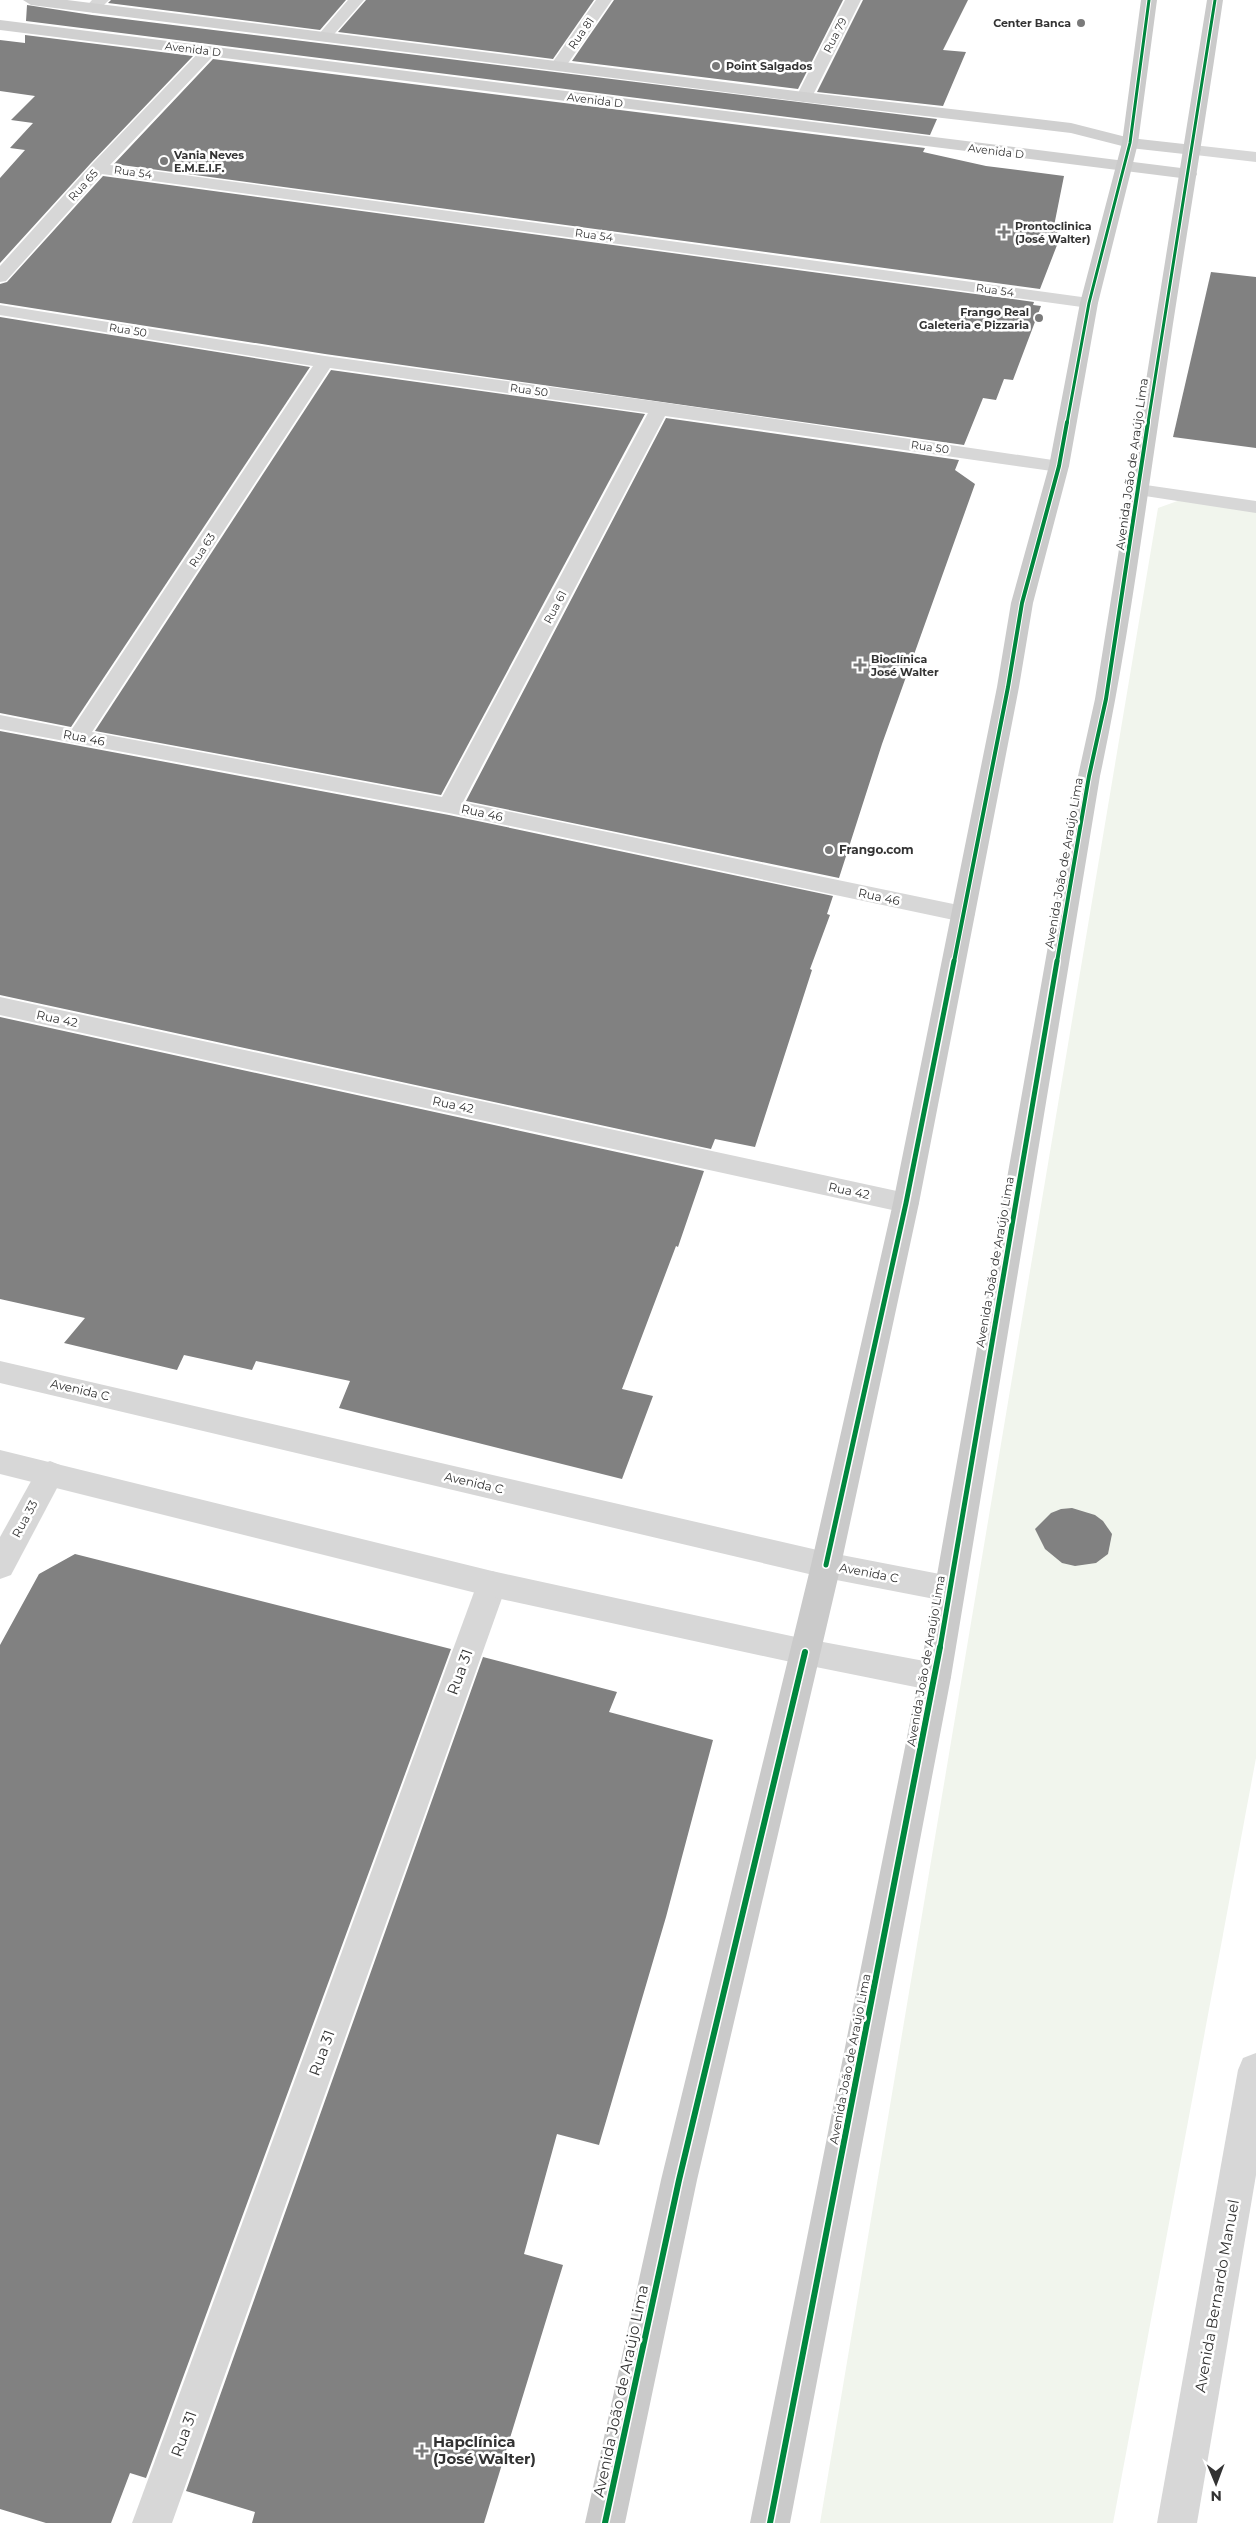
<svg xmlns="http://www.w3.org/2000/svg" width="1256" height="2523" font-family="Montserrat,sans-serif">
	<rect width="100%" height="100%" fill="#fff"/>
	<polygon fill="#f1f5ed" points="1183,499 1256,509 1256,1758 1113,2523 820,2523 1158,508"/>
	<g fill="#818181">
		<polygon points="111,0 346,0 320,30 108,3"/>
		<polygon points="366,0 594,0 553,59 338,32"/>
		<polygon points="614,0 843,0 798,89 572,61"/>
		<polygon points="863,0 968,0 943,50 966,52 943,106 817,92"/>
		<polygon points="27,5 92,15 937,119 930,135 26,21"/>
		<polygon points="25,35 193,56 91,163 0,263 0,178 25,150 10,148 33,123 11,120 35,96 0,91 0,40 25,43"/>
		<polygon points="213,59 925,148 923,152 986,166 1064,176 1053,231 1058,231 1054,240 1059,240 1040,289 114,164"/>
		<polygon points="103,176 1034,302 1033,305 1041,306 1013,380 1004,379 996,400 983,398 964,445 325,354 0,303 0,284 7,282"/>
		<polygon points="1211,272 1256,277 1256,448 1173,437"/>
		<polygon points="0,317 310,367 71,727 0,713"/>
		<polygon points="331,370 645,414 441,795 95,731"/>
		<polygon points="666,418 959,460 955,470 975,484 882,744 839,878 466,801"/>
		<polygon points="0,731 449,815 833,896 827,914 830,915 810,969 812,970 755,1147 715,1139 711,1149 0,995"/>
		<polygon points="0,1017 704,1171 678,1247 676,1246 622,1389 653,1396 622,1479 339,1408 350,1381 256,1361 252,1370 184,1355 177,1370 64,1343 85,1318 0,1299"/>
		<polygon points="1072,1508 1095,1515 1103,1521 1112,1534 1108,1554 1096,1563 1075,1566 1062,1563 1045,1549 1035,1529 1051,1513 1061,1509"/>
		<polygon points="75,1554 451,1649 146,2478 130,2473 111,2523 46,2523 0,2509 0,1645 39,1574"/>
		<polygon points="483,1657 617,1692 609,1712 713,1740 666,1917 599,2145 557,2134 524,2254 563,2265 484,2523 252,2523 255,2512 186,2491"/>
	</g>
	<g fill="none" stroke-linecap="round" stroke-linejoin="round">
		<g fill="#d7d7d7" fill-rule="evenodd">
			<polygon points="92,0 109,0 98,11 93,13 85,8"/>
			<polygon points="348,0 364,0 329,40 319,40 316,37 319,34"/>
			<polygon points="596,0 612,0 564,69 552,69 550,66"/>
			<polygon points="845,0 861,0 812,97 804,102 798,100 796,97"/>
			<polygon points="209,46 215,48 217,51 215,54 110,165 1089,298 1095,299 1098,303 1095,307 1089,308 102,174 6,281 0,282 0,266 92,164 203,48"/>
			<path d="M0 305 325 356 660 402 1066 462 1069 466 1066 470 1059 472 665 416 463 802 963 906 972 908 975 914 972 920 963 922 449 813 0 729V715L72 729 313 366 0 315ZM330 368 648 413 442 797 92 732Z"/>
			<polygon points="1139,484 1256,501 1256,513 1132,494 1129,490 1132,486"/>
			<polygon points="0,997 906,1193 916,1196 919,1203 916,1210 906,1213 0,1015"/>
			<polygon points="50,1461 60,1465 65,1473 11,1575 0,1579 0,1537 40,1465"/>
			<polygon points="492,1571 503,1575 507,1584 172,2523 132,2523 477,1584 481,1575"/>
		</g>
		<g fill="#d7d7d7" fill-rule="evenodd">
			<polygon points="1193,145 1256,152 1256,162 1187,154 1185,150 1187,146"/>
			<polygon points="0,1361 826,1552 950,1576 961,1580 965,1589 961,1598 950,1602 826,1578 0,1383"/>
			<polygon points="0,1450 492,1571 791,1636 935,1663 946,1667 951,1677 946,1687 935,1691 791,1662 492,1597 0,1474"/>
			<polygon points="1256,2053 1256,2175 1197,2523 1157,2523 1238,2070 1243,2058"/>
		</g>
		<g fill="#d0d0d0" fill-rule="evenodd">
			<polygon points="23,0 67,0 804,92 1071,123 1130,138 1193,145 1199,146 1201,150 1199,154 1193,155 1130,148 1071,133 804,102 31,5"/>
			<polygon points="0,20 1189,169 1195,170 1197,174 1195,178 1189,179 0,30"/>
		</g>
		<g fill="#cacaca" fill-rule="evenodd">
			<polygon points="1141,0 1157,0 1138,143 1098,303 1069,466 1033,603 1019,687 919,1203 841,1565 697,2180 625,2523 585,2523 661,2180 811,1565 893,1203 997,687 1011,603 1049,466 1080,303 1122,143"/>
			<path d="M1207 0H1223C1204 133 1181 265 1162 398 1143 524 1127 651 1100 776L951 1677 790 2523H750L919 1677 1078 776 1095 699Z"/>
		</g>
		<g stroke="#fff" stroke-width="5">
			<g id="cycleway-far3">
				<polyline points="1067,423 1089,303 1130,143 1149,0"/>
				<polyline points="1148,423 1215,0"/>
			</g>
		</g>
		<g stroke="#fff" stroke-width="6">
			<g id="cycleway-far2">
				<polyline points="954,962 1008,687 1022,603 1059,466 1067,422"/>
				<polyline points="1057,962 1089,776 1106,699 1148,422"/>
			</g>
		</g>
		<g stroke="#fff" stroke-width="8">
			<g id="cycleway-far1">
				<polyline points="826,1565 906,1203 954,961"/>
				<polyline points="940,1648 1057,961"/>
			</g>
		</g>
		<g stroke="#fff" stroke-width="9">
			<g id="cycleway">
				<polyline points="605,2523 679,2180 805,1652"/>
				<polyline points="770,2523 940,1647"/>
			</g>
		</g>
		<use href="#cycleway-far3" stroke="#00873e" stroke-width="3"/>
		<use href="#cycleway-far2" stroke="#00873e" stroke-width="4"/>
		<use href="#cycleway-far1" stroke="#00873e" stroke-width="5"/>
		<use href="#cycleway" stroke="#00873e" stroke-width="6"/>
	</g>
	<g fill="#7a7a7a" stroke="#fff" stroke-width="2">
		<circle cx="1081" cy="23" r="5"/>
		<circle cx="716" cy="66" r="5"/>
		<circle cx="164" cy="161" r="5"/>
		<path d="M1001.5 224.5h5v5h5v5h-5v5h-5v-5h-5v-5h5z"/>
		<circle cx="1039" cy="318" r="5"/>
		<path d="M857.5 657.5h5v5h5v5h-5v5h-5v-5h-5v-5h5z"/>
		<circle cx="829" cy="850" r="5"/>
		<path d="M419.5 2443.5h5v5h5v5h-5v5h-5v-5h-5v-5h5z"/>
	</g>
	<g text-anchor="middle" stroke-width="5" stroke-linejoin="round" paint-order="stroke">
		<g font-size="11" font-weight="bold" fill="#333" stroke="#fff" text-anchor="start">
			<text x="1071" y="27" text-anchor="end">Center Banca</text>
			<text x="726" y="70">Point Salgados</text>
			<text x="174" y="159">Vania Neves<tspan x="174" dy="13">E.M.E.I.F.</tspan></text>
			<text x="1015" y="230">Prontoclinica<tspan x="1015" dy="13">(José Walter)</tspan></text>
			<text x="1029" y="316" text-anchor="end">Frango Real<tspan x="1029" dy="13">Galeteria e Pizzaria</tspan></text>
			<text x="871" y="663">Bioclínica<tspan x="871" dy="13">José Walter</tspan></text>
		</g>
		<g font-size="11" fill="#333" stroke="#fff">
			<text transform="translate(581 33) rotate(-55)" y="4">Rua 81</text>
			<text transform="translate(835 35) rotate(-63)" y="4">Rua 79</text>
			<text transform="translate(193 49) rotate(7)" y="4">Avenida D</text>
			<text transform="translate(595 100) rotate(7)" y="4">Avenida D</text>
			<text transform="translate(996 151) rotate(7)" y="4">Avenida D</text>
			<text transform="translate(133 172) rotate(8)" y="4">Rua 54</text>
			<text transform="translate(83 185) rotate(-48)" y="4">Rua 65</text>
			<text transform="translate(594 235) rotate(8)" y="4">Rua 54</text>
			<text transform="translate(995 290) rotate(8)" y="4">Rua 54</text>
			<text transform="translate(128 330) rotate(9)" y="4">Rua 50</text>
			<text transform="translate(529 390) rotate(8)" y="4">Rua 50</text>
			<text transform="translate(930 447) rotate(8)" y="4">Rua 50</text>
			<text transform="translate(202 550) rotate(-57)" y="4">Rua 63</text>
			<text transform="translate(555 607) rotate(-62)" y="4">Rua 61</text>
		</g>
		<g font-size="12" fill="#333" stroke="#fff">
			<text transform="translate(1132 464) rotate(-82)" y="4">Avenida João de Araújo Lima</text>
			<text transform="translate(84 738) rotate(11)" y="4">Rua 46</text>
			<text transform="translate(482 813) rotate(12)" y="4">Rua 46</text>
			<text transform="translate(1064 863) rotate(-80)" y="4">Avenida João de Araújo Lima</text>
			<text transform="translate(879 897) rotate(12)" y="4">Rua 46</text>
			<text transform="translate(57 1019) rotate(12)" y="4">Rua 42</text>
			<text transform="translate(453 1105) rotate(12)" y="4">Rua 42</text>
			<text transform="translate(849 1191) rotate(12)" y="4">Rua 42</text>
			<text transform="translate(995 1262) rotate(-80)" y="4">Avenida João de Araújo Lima</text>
			<text transform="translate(80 1390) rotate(13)" y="4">Avenida C</text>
			<text transform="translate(474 1483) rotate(13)" y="4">Avenida C</text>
			<text transform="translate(25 1519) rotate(-62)" y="4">Rua 33</text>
			<text transform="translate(869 1573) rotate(11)" y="4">Avenida C</text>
			<text transform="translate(926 1661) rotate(-80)" y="4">Avenida João de Araújo Lima</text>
			<text transform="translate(850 2059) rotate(-79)" y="4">Avenida João de Araújo Lima</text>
		</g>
		<g font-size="12" font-weight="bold" fill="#333" stroke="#fff" text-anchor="start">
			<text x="839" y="854">Frango.com</text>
		</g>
		<g font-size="15" fill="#333" stroke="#fff">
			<text transform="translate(460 1672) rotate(-70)" y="5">Rua 31</text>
			<text transform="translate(322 2053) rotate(-70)" y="5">Rua 31</text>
			<text transform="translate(1217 2296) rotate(-80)" y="5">Avenida Bernardo Manuel</text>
			<text transform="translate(621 2391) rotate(-78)" y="5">Avenida João de Araújo Lima</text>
			<text transform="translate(184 2434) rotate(-70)" y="5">Rua 31</text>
		</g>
		<g font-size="15" font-weight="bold" fill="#333" stroke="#fff" text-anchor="start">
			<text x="433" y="2447">Hapclínica<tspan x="433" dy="17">(José Walter)</tspan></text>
		</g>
	</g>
	<g transform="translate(1216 2483) rotate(179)" stroke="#ffffff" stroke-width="4" paint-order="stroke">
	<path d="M0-4L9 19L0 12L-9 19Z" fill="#333333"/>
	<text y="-8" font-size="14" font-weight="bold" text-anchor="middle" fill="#333333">N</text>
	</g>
</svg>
